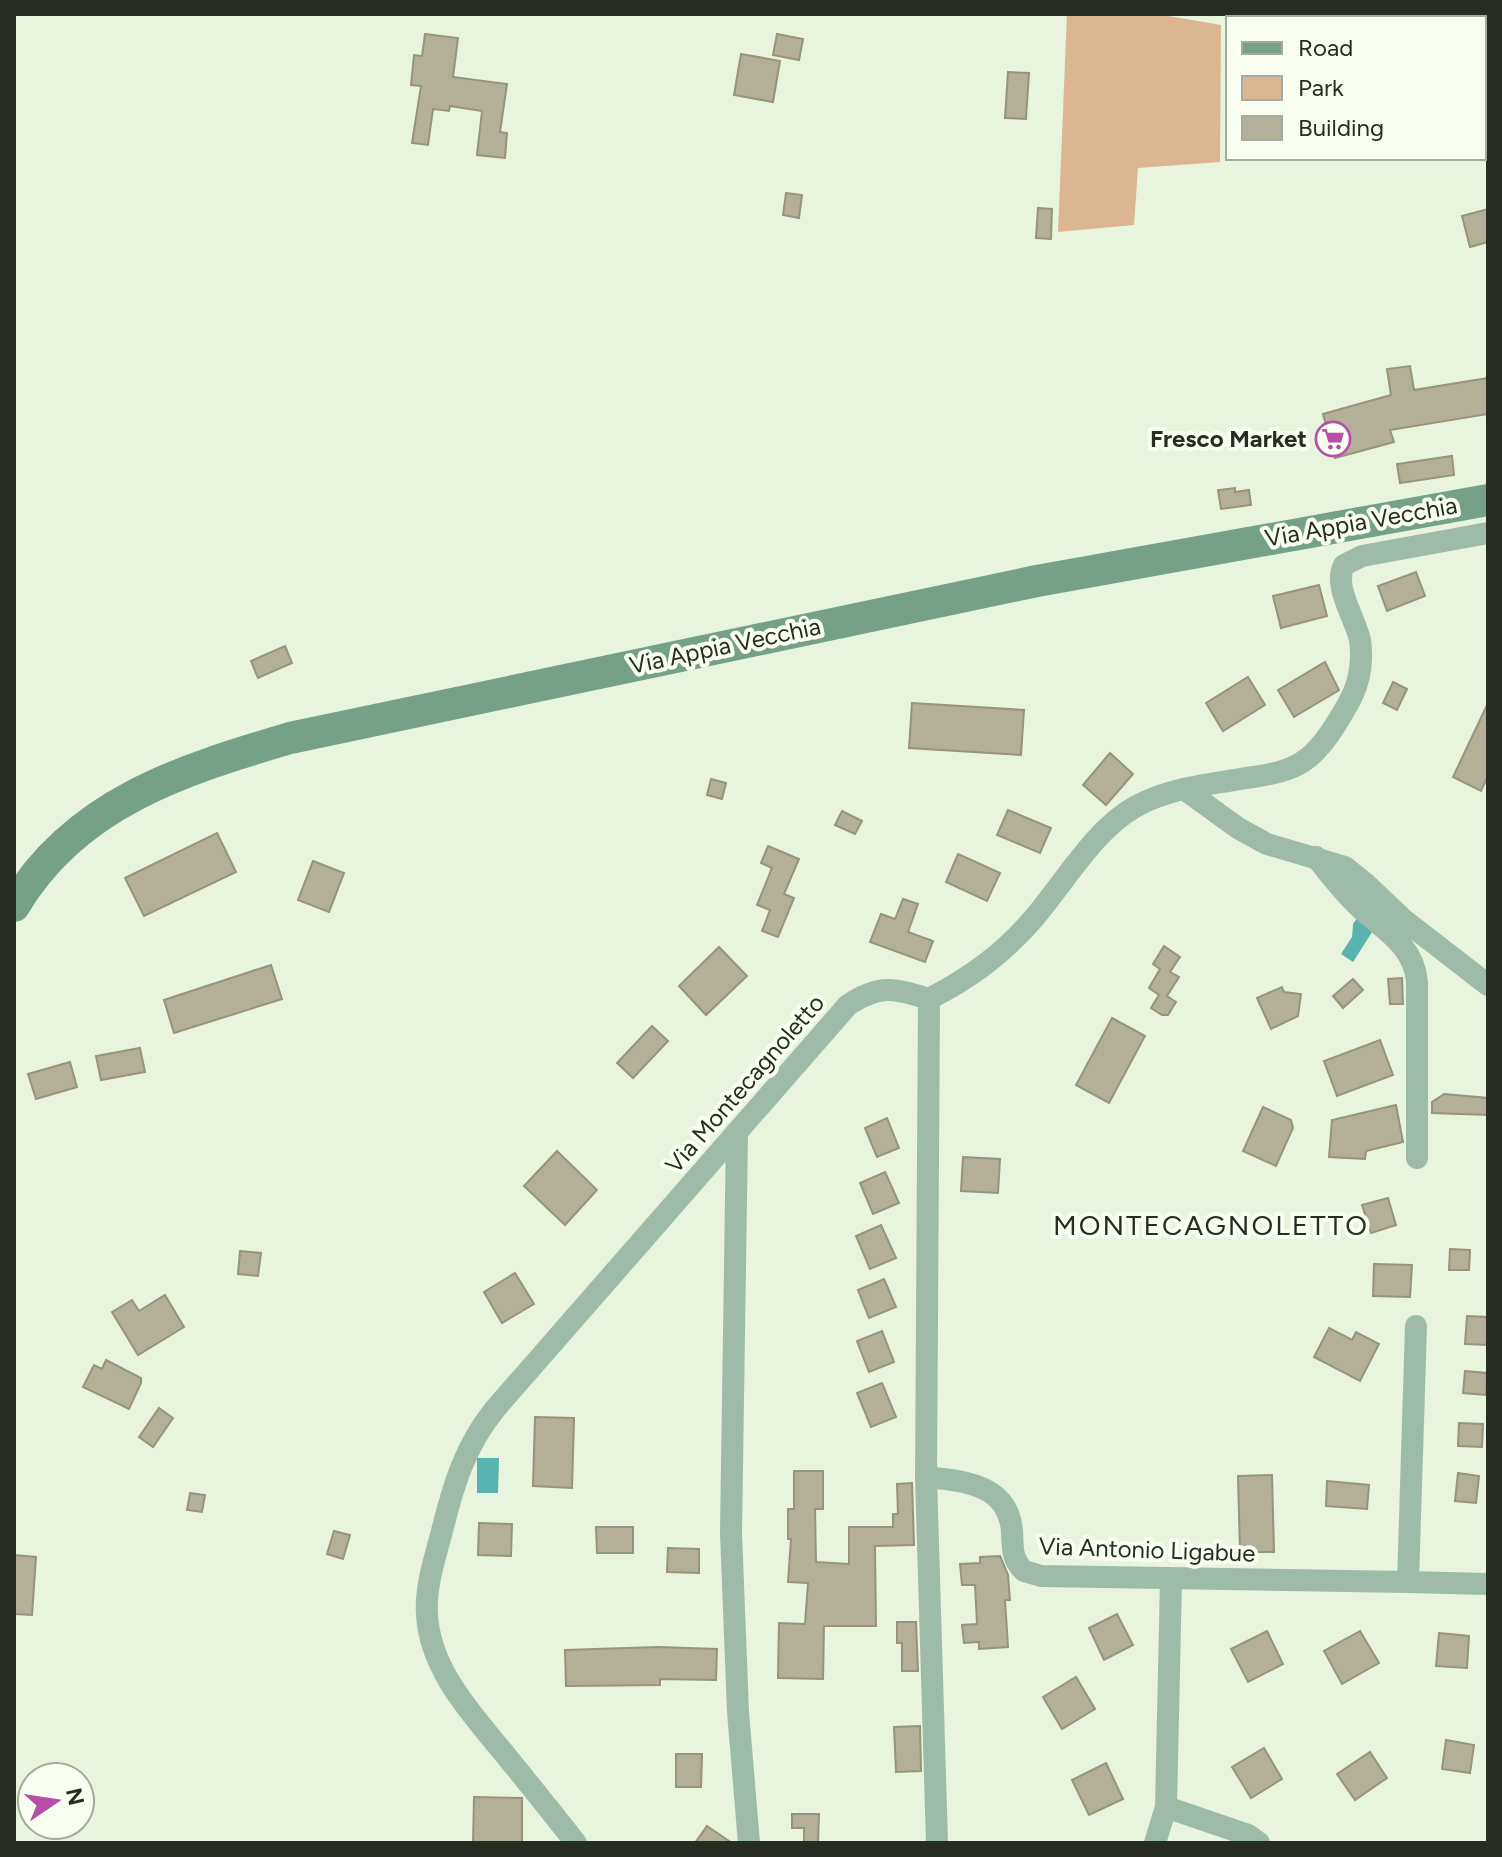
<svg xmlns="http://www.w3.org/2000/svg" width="1502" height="1857" font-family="Figtree,sans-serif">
	<rect width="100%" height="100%" fill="#e8f4dd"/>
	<polygon fill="#dbb691" points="1067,14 1157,14 1221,25 1220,162 1138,168 1134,225 1058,232"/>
	<g fill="#59b3af">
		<polygon points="1358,917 1374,929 1353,962 1341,954 1352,937 1353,924"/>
		<polygon points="477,1458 499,1458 498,1493 477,1493"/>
	</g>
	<g fill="#b4af98" stroke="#97937c" stroke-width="2">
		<polygon points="425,34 458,38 453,77 507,84 500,132 507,133 505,158 477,155 482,111 450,106 449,111 433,109 428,145 412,143 421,86 411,85 414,55 422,56"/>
		<polygon points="777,34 803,39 799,60 773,55"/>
		<polygon points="741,54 780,61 773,102 734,95"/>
		<polygon points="1008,72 1029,73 1026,119 1005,118"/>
		<polygon points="786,193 802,195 799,218 783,215"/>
		<polygon points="1038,208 1052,209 1051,239 1036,238"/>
		<polygon points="1488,209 1488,242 1470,247 1462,216"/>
		<polygon points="1410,366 1414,390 1488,378 1488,414 1390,430 1394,442 1335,458 1323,414 1391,395 1387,369"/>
		<polygon points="1452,456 1454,475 1400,483 1397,464"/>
		<polygon points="1235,488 1235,492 1249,490 1251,505 1221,509 1218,490"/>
		<polygon points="1416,572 1425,596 1387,611 1378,586"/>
		<polygon points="1319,585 1327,616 1281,628 1273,596"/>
		<polygon points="285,646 292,663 258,678 251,661"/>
		<polygon points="1325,662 1339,690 1294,717 1278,690"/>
		<polygon points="1248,677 1265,705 1223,731 1206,703"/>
		<polygon points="1393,682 1407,689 1397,710 1383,703"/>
		<polygon points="912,703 1024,710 1021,755 909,748"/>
		<polygon points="1488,703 1488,776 1481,791 1453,777"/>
		<polygon points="1110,753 1133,774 1106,805 1083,785"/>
		<polygon points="711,779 726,783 722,799 707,795"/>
		<polygon points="1008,810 1051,828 1040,853 997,835"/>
		<polygon points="842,811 862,821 855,834 835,825"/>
		<polygon points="217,833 236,872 144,916 125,878"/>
		<polygon points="768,846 799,859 784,894 794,898 778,937 762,931 770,910 757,905 772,868 761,863"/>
		<polygon points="958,854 1000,873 987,901 946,882"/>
		<polygon points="313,861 344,873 329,912 298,900"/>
		<polygon points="903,899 918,904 908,932 933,941 925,962 870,942 881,914 895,919"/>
		<polygon points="1164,946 1180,957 1170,972 1179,977 1167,996 1176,1002 1168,1015 1162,1015 1151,1008 1159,995 1149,988 1160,969 1153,964"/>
		<polygon points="719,947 747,976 706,1015 679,986"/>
		<polygon points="271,965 282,999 174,1033 164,1000"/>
		<polygon points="1402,978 1403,1004 1390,1004 1388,979"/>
		<polygon points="1353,979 1363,990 1343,1008 1333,996"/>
		<polygon points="1282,987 1284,992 1301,994 1298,1016 1271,1029 1257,998"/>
		<polygon points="1112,1018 1145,1036 1109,1103 1076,1085"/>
		<polygon points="652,1026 668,1041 633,1078 617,1063"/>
		<polygon points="1380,1040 1393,1075 1337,1096 1324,1061"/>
		<polygon points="140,1048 145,1072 101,1080 96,1056"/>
		<polygon points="70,1062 77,1087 36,1099 28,1074"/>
		<polygon points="1444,1094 1488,1098 1488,1115 1432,1113 1432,1102"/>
		<polygon points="1396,1105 1403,1142 1366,1151 1365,1159 1329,1157 1332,1120"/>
		<polygon points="1263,1107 1291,1120 1293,1128 1276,1166 1243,1151"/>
		<polygon points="887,1118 899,1148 877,1157 865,1128"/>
		<polygon points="557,1151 597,1190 565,1225 524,1186"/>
		<polygon points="963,1157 1000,1159 998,1193 961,1191"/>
		<polygon points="885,1172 899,1203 873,1214 860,1183"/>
		<polygon points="1388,1198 1396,1225 1371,1233 1362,1205"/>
		<polygon points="881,1225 896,1258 870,1269 856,1236"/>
		<polygon points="1450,1249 1470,1250 1469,1270 1449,1270"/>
		<polygon points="240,1251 261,1253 258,1276 238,1274"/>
		<polygon points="1374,1264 1412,1265 1410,1297 1373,1296"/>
		<polygon points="515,1273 534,1304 502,1323 484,1292"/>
		<polygon points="884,1279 896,1307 869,1318 858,1290"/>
		<polygon points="165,1295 184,1327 138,1355 112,1312 132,1300 139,1311"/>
		<polygon points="1467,1316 1488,1317 1488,1345 1465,1344"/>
		<polygon points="1329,1328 1352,1340 1356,1332 1379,1344 1360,1381 1314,1357"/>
		<polygon points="882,1331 894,1362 869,1372 857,1341"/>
		<polygon points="106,1360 141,1378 141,1383 129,1409 83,1387 94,1365 102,1369"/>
		<polygon points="1465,1371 1487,1373 1486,1395 1463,1393"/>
		<polygon points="882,1383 896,1417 871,1427 857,1393"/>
		<polygon points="159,1408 173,1418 153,1447 139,1437"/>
		<polygon points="535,1417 574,1418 572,1488 533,1486"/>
		<polygon points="1459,1423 1483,1424 1482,1447 1458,1446"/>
		<polygon points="794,1471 823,1471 823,1509 815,1509 816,1562 849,1564 849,1527 893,1527 893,1514 898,1514 897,1484 912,1483 914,1545 875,1546 876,1626 824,1626 823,1679 778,1678 779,1623 805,1624 808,1583 788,1582 791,1539 788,1539 788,1509 794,1509"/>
		<polygon points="1458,1473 1479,1476 1476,1503 1455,1501"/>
		<polygon points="1272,1475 1274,1552 1240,1552 1238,1476"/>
		<polygon points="1327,1481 1369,1485 1367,1509 1326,1506"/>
		<polygon points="190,1493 205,1495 202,1512 187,1510"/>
		<polygon points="479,1523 512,1524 511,1556 478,1555"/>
		<polygon points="596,1527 633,1527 633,1553 597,1553"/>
		<polygon points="334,1531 350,1535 343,1559 327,1554"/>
		<polygon points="668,1548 699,1549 699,1573 667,1572"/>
		<polygon points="14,1555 36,1557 32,1615 14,1614"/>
		<polygon points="1000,1556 1008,1575 1010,1600 1005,1600 1008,1647 979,1649 979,1642 964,1643 962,1625 977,1624 975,1585 962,1585 960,1564 980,1563 980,1557"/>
		<polygon points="1117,1614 1133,1645 1104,1660 1089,1628"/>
		<polygon points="897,1622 916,1622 918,1671 902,1671 902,1643 897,1643"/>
		<polygon points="1267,1631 1283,1664 1248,1682 1231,1649"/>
		<polygon points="1360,1631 1379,1663 1342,1684 1324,1651"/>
		<polygon points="1439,1633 1469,1636 1467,1668 1436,1666"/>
		<polygon points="658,1647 717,1649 716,1680 660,1679 660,1685 566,1686 565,1650"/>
		<polygon points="1076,1677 1095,1709 1062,1729 1043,1697"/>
		<polygon points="920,1726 921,1771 896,1772 894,1727"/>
		<polygon points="1446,1740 1474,1745 1470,1773 1442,1769"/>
		<polygon points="1264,1748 1282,1779 1251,1798 1232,1767"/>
		<polygon points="1370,1752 1387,1778 1355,1800 1337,1774"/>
		<polygon points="676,1754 702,1754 701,1787 676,1787"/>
		<polygon points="1106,1763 1123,1799 1089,1815 1072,1780"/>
		<polygon points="474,1797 522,1798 522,1843 473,1843"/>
		<polygon points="792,1814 819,1814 818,1843 804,1843 804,1828 792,1828"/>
		<polygon points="707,1826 732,1843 695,1843"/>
	</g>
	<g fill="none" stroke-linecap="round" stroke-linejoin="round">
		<g stroke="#9ebbaa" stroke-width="22">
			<polyline points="1184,789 1238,828 1267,844 1345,867 1366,884 1404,920 1488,985"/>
			<path d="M1316 857C1329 874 1342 890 1357 905 1382 929 1414 944 1417 982V1158"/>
			<path d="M929 999 926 1477C964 1481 1008 1484 1012 1531 1013 1547 1011 1559 1024 1571L1041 1576 1408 1582 1416 1326"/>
			<polyline points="737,1132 731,1533 738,1712 749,1843"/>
			<polyline points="926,1477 937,1843"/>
			<polyline points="1408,1582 1488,1584"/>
			<polyline points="1166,1807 1248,1835 1259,1843"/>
			<path d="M576 1843C553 1814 530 1785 507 1757 474 1716 430 1671 427 1615 425 1587 435 1558 442 1531 453 1486 465 1446 495 1409L848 1005C879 984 895 988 929 999 970 978 1003 954 1034 918 1064 883 1095 829 1135 807 1165 790 1201 785 1234 780 1261 775 1286 775 1308 758 1325 744 1337 723 1348 704 1359 685 1363 662 1360 640 1355 617 1333 587 1344 565L1362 556 1488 533"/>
			<polyline points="1155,1843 1166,1807 1171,1579"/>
		</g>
		<path stroke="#75a189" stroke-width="32" d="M14 906C75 803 182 770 290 738L1037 581 1488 500"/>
	</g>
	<defs>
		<g id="supermarket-ring" transform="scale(1.8)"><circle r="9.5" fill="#f8fff1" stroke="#ba4caa" stroke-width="1.5"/><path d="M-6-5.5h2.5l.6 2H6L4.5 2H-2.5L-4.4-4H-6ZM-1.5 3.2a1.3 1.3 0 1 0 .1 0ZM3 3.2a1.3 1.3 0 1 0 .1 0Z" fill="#ba4caa"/></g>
	</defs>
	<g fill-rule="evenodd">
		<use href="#supermarket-ring" x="1333" y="439"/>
	</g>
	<g text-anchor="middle" stroke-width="8" stroke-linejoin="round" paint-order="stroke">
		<g font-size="24" font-weight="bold" fill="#282d24" stroke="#f8fff1" text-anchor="end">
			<text x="1307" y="447">Fresco Market</text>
		</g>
		<g font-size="24" fill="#282d24" stroke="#f8fff1">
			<text transform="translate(1361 522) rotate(-10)" y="8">Via Appia Vecchia</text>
			<text transform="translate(725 646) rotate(-12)" y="8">Via Appia Vecchia</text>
			<text transform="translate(745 1084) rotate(-49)" y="8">Via Montecagnoletto</text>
			<text transform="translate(1147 1550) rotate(2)" y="8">Via Antonio Ligabue</text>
		</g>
		<g font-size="28" letter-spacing="2" fill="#282d24" stroke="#f8fff1">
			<text x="1211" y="1235">MONTECAGNOLETTO</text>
		</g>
	</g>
	<rect width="1502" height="1857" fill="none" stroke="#282d24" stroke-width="32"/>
	<rect x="1226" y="16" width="260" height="144" fill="#f8fff1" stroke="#a5ab9f" stroke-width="2"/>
	<rect x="1242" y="42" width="40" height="12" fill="#75a189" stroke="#a5ab9f" stroke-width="2"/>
	<text x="1298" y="56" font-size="24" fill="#282d24">Road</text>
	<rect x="1242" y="76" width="40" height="24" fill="#dbb691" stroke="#a5ab9f" stroke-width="2"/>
	<text x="1298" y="96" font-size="24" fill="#282d24">Park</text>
	<rect x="1242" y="116" width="40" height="24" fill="#b4af98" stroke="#a5ab9f" stroke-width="2"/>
	<text x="1298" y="136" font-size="24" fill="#282d24">Building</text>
	<g transform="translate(56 1801) rotate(77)"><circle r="38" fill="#f8fff1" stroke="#a5ab9f" stroke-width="2"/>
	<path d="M0-6L14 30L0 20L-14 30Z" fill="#ba4caa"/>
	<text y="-12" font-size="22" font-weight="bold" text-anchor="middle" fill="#282d24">N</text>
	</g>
</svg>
